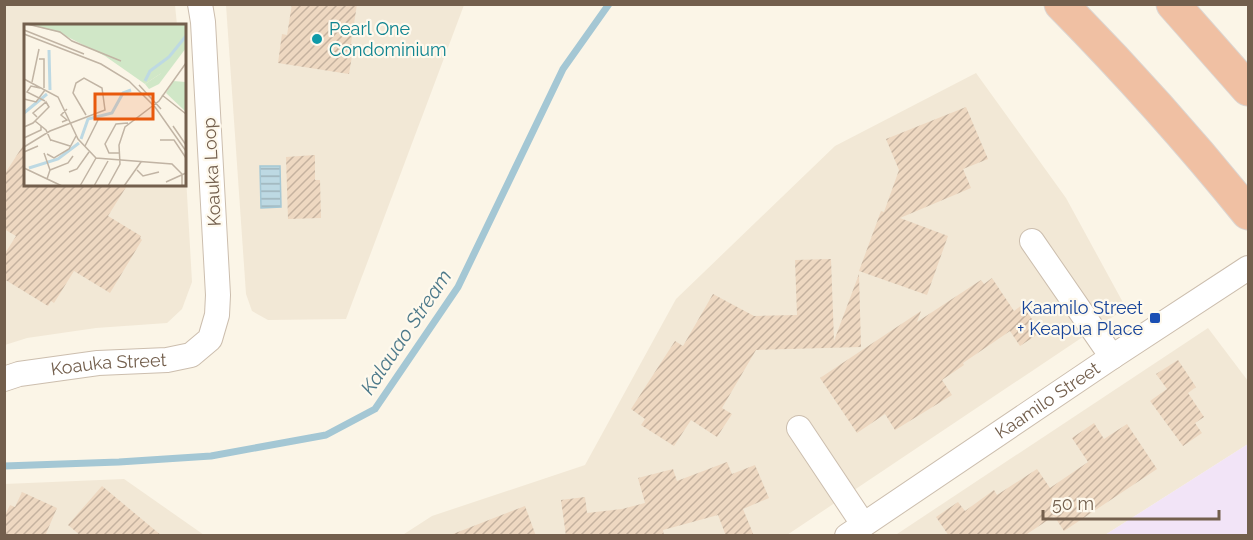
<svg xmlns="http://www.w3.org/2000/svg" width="1253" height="540" font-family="Raleway,sans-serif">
	<defs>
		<pattern id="water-rules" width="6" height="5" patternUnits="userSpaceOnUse" patternTransform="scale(1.5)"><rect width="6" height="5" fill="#bdd9e3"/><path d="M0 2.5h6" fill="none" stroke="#9eb3ba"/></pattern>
		<pattern id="building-hatch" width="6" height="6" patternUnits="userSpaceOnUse" patternTransform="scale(1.5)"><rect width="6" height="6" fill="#eed8c1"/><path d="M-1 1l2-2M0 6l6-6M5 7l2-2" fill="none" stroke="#c5b29f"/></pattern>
	</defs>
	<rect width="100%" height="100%" fill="#fbf5e7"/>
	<g fill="#f2e8d6">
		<polygon points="5,5 175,5 177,25 26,26 26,184 184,184 185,159 192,282 182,309 167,323 96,328 27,338 5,345"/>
		<polygon points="226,5 464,5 346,319 268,320 252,311 246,294"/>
		<polygon points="976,73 1066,198 1126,308 787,535 401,536 432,516 585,465 676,299 835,146"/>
		<polygon points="1208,328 1248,381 1248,444 1105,535 894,536"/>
		<polygon points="124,479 204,535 5,535 4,484"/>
	</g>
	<polygon fill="#f2e4f7" points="1248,444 1248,535 1105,535"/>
	<polygon fill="url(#water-rules)" stroke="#a4c7d4" stroke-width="1.5" points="260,166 280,166 281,207 261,208"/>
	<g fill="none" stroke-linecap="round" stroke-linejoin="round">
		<polyline stroke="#a4c7d4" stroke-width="7" points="4,466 119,462 211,456 326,435 375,409 458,287 563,69 609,4"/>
	</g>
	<g fill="url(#building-hatch)">
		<polygon points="292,4 357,4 351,44 354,44 349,74 278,63 282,34 287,35"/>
		<polygon points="966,107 988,159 963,169 971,188 900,218 948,236 927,295 859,271 881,211 884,212 899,170 886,139"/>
		<polygon points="26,141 26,184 128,184 108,216 141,236 140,238 142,240 110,293 74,271 54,303 51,301 48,306 4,279 4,255 16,236 4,229 4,175"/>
		<polygon points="315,155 315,180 320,180 321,218 288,219 286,157"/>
		<polygon points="831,259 834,341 859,274 861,347 756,350 722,408 732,414 717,437 691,420 674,446 641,425 645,419 631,409 675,341 683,346 713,294 754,316 797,315 795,260"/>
		<polygon points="992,278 1014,311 1022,305 1041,332 1020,346 1010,331 963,363 964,365 942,380 952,395 895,430 885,414 857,433 820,378 921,311 917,322 981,280 984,284"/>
		<polygon points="1178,360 1196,387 1188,393 1204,417 1195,423 1202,433 1183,446 1150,401 1167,389 1156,374"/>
		<polygon points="1094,423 1104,439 1127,424 1157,469 1064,531 1054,516 1024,536 949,536 936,517 958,502 965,511 994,490 997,495 1037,469 1050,488 1088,462 1072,438"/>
		<polygon points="727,462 732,474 755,465 769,498 743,509 754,536 726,536 718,515 663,530 664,536 566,536 561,500 585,497 587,513 622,509 645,503 638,478 673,469 677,481"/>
		<polygon points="102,486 162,536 81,536 68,525"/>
		<polygon points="22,492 57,508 45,536 4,536 4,517 10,505 15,507"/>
		<polygon points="525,506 536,536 453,536 453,534"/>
	</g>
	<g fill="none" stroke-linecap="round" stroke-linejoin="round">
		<g stroke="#ccbeae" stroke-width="26">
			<g id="minor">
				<polyline points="1032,241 1112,357"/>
				<path id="s1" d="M4 379 19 374 98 363 167 360 191 355 210 339 217 315 218 295 203 22 200 4"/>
				<polyline points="799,428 863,524"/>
				<path id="s2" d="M847 536 1112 357 1248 268"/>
			</g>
		</g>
		<g stroke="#dbd5d1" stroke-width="35">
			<g id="highway">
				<path d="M1061 4C1127 71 1189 140 1248 213"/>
				<polyline points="1173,4 1248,89"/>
			</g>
		</g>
		<use href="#minor" stroke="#fff" stroke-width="24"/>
		<use href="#highway" stroke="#f0c0a3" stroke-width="33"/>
	</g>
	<circle fill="#0f9aa8" stroke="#fef9ed" stroke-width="2" cx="317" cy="39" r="6"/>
	<rect fill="#1a4fb4" stroke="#fef9ed" stroke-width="2" x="1149" y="312" width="12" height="12" rx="3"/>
	<g text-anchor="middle" stroke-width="4.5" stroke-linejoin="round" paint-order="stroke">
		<g font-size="18" fill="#0d838f" stroke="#fef9ed" text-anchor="start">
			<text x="329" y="35">Pearl One<tspan x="329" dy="21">Condominium</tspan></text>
		</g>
		<g font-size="18" fill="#735f4d" stroke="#fef9ed">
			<text transform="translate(212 172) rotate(-93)" y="6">Koauka Loop</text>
			<text dy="6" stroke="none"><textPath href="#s1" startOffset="106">Koauka Street</textPath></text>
			<text dy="6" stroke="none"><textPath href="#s2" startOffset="242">Kaamilo Street</textPath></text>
		</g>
		<g font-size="18" fill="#164399" stroke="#fef9ed" text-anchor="end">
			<text x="1143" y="314">Kaamilo Street<tspan x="1143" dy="21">+ Keapua Place</tspan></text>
		</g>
		<g font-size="20" font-style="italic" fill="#4c798a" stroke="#fef9ed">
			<text transform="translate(406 332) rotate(-56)" y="7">Kalauao Stream</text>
		</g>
	</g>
	<g transform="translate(24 24)">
		<rect width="162" height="162" fill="#fbf5e7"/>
		<path d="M2 0H162V20L136 50 121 60 81 32 34 8Z" fill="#d0e7c7"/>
		<path d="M162 10V24L135 60 125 65 121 60 136 50 144 31Z" fill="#d0e7c7"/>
		<path d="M149 57 162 58 161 87 142 69Z" fill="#d0e7c7"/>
		<path fill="none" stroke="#bdd9e3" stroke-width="3" d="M25 26 26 66M121 57 126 47 145 33 162 12M0 89 23 70M57 115 64 95 88 89 99 69 107 66M5 144 34 135 55 119"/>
		<path fill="none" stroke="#c1b4a4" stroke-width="1.5" d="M3 0 36 8 48 17 97 37M0 6 60 30M0 10 77 40 105 57 131 83 162 127M15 35H20V64M0 55 34 73 54 115 72 134 148 140 158 150V162M8 58 15 25M115 61 137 85M16 64 7 62 3 68 21 77M138 71 162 90M0 75 12 78 21 66M11 97 22 106 27 117M38 98 43 96 37 91 43 85M149 102 162 121M0 103 9 99 25 83 22 78 9 89 13 93M0 114 17 106V102M27 116 46 122M136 116H150L162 134M61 122 74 96M0 123 26 107 81 86 78 64 60 54 52 59 49 69 62 91M0 128 14 122 0 128M20 129 26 146 23 155M95 129H85L81 120 92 100 104 99M23 130 30 134 45 125 52 112M0 144 38 162M26 146 44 139 49 132M113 146 119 152 135 148M45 148 53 145 65 128M142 158 162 149M56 162 72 134M70 162 84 137M84 162 96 140 95 121 101 103 135 77 162 39M100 162 117 138"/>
		<path fill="#e8590c" fill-opacity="0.15" stroke="#e8590c" stroke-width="3" d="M71 70H129V95H71Z"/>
		<rect width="162" height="162" fill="none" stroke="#735f4d" stroke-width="3"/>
	</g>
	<rect width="1253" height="540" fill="none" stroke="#735f4d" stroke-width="12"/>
	<path d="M1043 510v9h176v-9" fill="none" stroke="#735f4d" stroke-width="3"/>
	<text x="1052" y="510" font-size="18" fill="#735f4d" stroke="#fef9ed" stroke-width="4.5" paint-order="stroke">50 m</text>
</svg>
